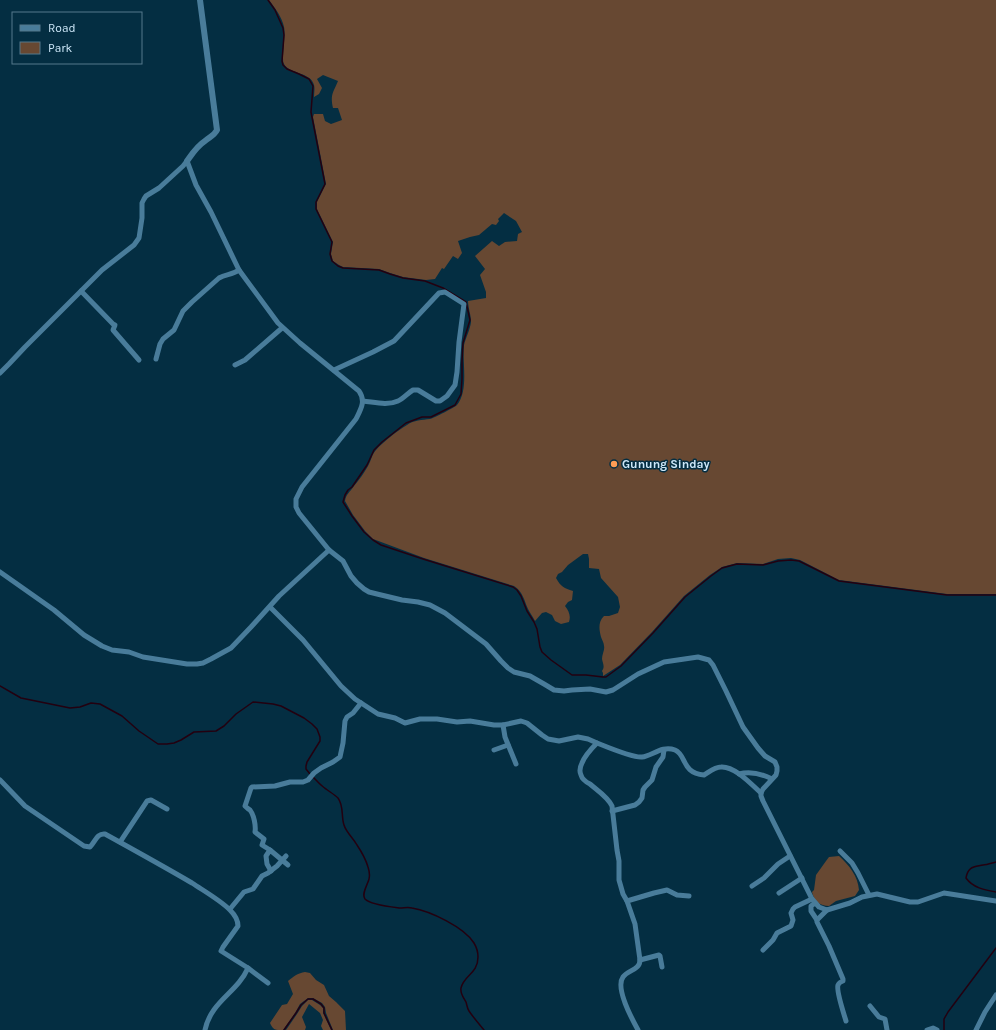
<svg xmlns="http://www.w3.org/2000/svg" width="996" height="1030" font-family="Karla,sans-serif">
	<rect width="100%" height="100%" fill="#042e42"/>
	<g fill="#674832">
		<path d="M269 0H996V594H947L839 580 800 560 791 558 778 559 763 564 737 563 722 567 710 575 684 596 652 632 620 665 603 676V673L602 671C605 667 603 664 602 659 602 654 605 650 604 646 604 643 602 640 601 637 599 629 598 622 604 616H609L618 613 620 607 618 597 601 578 599 569 589 568V559L588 554H583L568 565 562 572 558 574 556 578C561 587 564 588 573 591L572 600 568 602 565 606C569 611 571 616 569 622L561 624 555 621 552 615 546 612 542 613 535 621C533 617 530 613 528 609 524 600 523 592 514 586L424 558 373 539 365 531 353 515 345 501C346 494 350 492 354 486 359 480 364 473 368 466 371 461 372 454 376 450 383 442 398 430 407 425 414 420 422 420 430 419 434 418 455 407 457 405 469 390 462 363 464 345 466 337 470 330 471 322 471 315 468 307 468 301L486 298V292L480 275 485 269 475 256 492 241 499 246 505 242 517 241 518 234 522 232 516 221 504 213 498 219 499 221 496 225 492 224 479 235 470 237 458 241 462 253 458 259 453 256 444 269 442 268 435 279 426 280 403 277 390 273 379 269 343 267 339 265 333 261 331 254 333 242 317 209V202L326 184 313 117 314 114H323L325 121 331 124 342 120 338 108H333C330 95 333 93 338 81L323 75 317 79 322 88 319 94 314 97C314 93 315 89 314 85 311 72 289 74 284 64 281 61 286 35 284 27 282 17 275 8 269 0Z"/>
		<path d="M839 856C849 865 858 876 859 890L855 896 836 901 829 906C820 906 814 901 812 892L814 890 816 875 826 861 829 857Z"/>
		<path d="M305 972 310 973 316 980 324 985 329 996 336 1002 345 1011 346 1030H333L326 1013 325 1007 322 1003 313 998H308L300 1004 295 1013 283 1030C275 1030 273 1030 270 1023L282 1005 287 1004 293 994 288 981C294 976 298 973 305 972Z"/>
		<polygon points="308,1000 312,1000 320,1005 323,1008 323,1013 331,1030 323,1030 321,1026 323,1020 320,1013 309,1004 302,1017 306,1027 305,1030 286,1030 297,1014 302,1006"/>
	</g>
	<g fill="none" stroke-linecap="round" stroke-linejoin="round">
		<g stroke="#230010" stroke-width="1.5">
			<polyline points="268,0 275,10 283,28 284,35 282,61 283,65 287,69 299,74 309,79 313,86 311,112 325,184 316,202 316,209 332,242 330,254 332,261 338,266 343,268 379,270 390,274 403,278 425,281 443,288 466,302 470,320 463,343 462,361 462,379 461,394 455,405 431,417 422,417 406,423 382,442 374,450 367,465 352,487 348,490 345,495 343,502 352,516 364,532 373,540 381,545 423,559 513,587 517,590 521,596 527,611 534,622 537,629 540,647 542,652 551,660 572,675 586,675 603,677 606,677 621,666 653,633 685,597 711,576 722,568 737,564 763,565 778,561 791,560 799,561 839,581 947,595 996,595"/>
			<polyline points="0,686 21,698 70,708 80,707 91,703 100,704 122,716 139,731 158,744 167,744 174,743 181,740 194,732 216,731 224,726 236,714 253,702 273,704 281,706 304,718 312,724 317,729 320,737 320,741 307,762 306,766 306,769 310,774"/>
			<path d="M313 777C317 781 321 786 326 789 330 792 335 795 338 798 344 806 341 816 344 825 346 832 353 838 357 845 361 851 366 860 368 867 369 870 370 875 369 879 368 884 361 894 365 899 371 905 392 907 400 908 404 908 408 907 412 908 430 911 464 927 474 943 477 948 478 952 478 957 478 974 464 975 461 988 460 994 464 998 466 1002 467 1005 467 1008 469 1011 473 1017 479 1024 484 1030"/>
			<path d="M996 862C992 863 987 865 983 865 974 867 968 866 966 878 973 888 985 890 996 892"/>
			<polyline points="284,1030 296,1013 301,1005 308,999 313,999 321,1004 324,1008 324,1013 332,1030"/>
			<polyline points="944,1030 944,1019 948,1012 996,948"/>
		</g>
		<g stroke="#497c9a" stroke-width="5">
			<polyline points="81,291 113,324 115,325 113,330 139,360"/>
			<path d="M156 359 160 344 163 339 174 330 183 311 192 302 219 278C226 274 232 275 239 270"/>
			<polyline points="235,365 245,360 282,328"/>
			<path d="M334 370 373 352 394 341 439 293 445 292 464 304 459 342 457 372 455 385 447 396 440 401H436L418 390H413C408 393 403 399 398 401 387 406 374 402 363 401"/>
			<path d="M0 373 9 364 25 347 102 270 134 245 139 238 142 218V203L144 199 146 196 159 188 183 166 187 161 196 185 211 212 239 270 278 323 300 343 359 391C366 401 361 409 356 419L302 487 296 499V507L299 513 329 550 343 561 351 576 357 583 364 589 369 592 377 594 402 600 418 602 430 605 445 613 486 644 501 661 508 668 514 672 530 676 544 684 554 690 564 691 572 690 590 689 606 692 613 690 638 674 664 662 698 657 709 660 713 665 726 691 743 727 758 748 765 756 775 762 777 767V771L776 775 763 789 761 793V796L763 801 812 899 819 907 827 910 850 903 862 897 877 894 910 902H918L944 893 996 901"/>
			<polyline points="0,572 54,610 84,635 102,646 112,650 129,652 143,657 187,664 197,664 203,663 211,659 231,648 251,627 279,596 329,550"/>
			<path d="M270 607 303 640 341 686 355 699 378 714 395 718 405 723 420 719H437L457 722 470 721 494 725H503L521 721 527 723 542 735 548 739 559 741 578 737 588 739 597 743C591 749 585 755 582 763 580 767 579 771 581 775 582 779 586 782 590 784 597 790 608 797 612 806L617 850 619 861V880L623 894 627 901 635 924 640 960C640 970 628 970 623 977 615 988 632 1019 638 1030"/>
			<polyline points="503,725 505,737 516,764"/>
			<path d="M597 743C607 747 633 758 642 757 652 756 662 745 675 750 687 755 681 773 704 775 709 772 715 767 721 767 735 766 752 785 761 793"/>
			<polyline points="494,750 508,745"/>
			<path d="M739 774C751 771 762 774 772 779"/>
			<path d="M0 780 25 806 84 846 90 847C95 842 97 833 105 834 134 850 163 866 192 883 204 891 220 900 230 910 234 914 238 920 238 926L223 947 221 951 248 968C237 993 211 1001 205 1030"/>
			<polyline points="612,811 635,805 639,802 642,798 643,790 645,787 652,780 656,767 663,757 664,750"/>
			<polyline points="120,842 147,801 151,800 167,809"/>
			<path d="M270 850 262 845 264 839 255 832C256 826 254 815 250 810 248 809 246 807 245 806L251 788 252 787 275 786 290 782H303L308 780 314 773 321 768 333 762 340 757 343 743 345 721 347 717 353 713 361 703"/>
			<polyline points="840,851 852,863 858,873 869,895"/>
			<polyline points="271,871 267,864 266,856 270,850 288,865"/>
			<polyline points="752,886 764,878 778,864 790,856"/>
			<polyline points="779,893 802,878"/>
			<polyline points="627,901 654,893 667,890 677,895 689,896"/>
			<polyline points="815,903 811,906 811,911 817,920"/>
			<polyline points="230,909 244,892 253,889 262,876 268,873 277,866 286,856"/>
			<path d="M827 910 817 920V922L829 946 843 979V981C840 982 839 983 838 985 836 991 844 1014 846 1021"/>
			<polyline points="763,950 773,940 777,933 791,926 793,920 791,913 793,909 795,907 812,899"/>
			<polyline points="640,960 659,955 660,956 662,967"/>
			<polyline points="248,968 268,983"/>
			<polyline points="870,1006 879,1017 885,1019 887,1030"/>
			<polyline points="927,1030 933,1028 937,1030"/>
			<polyline points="976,1030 985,1012 996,995"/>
		</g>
		<path stroke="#497c9a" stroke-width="6" d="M187 161C192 154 197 146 205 141 209 137 214 136 217 130L200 0"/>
	</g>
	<circle fill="#fd9d55" stroke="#042e42" stroke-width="1.5" cx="614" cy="464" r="4"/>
	<g text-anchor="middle" stroke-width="3" stroke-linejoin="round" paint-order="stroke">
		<g font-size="12" font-weight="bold" fill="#cde7f8" stroke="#042e42" text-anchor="start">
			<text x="622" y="468">Gunung Sinday</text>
		</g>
	</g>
	<rect x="12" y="12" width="130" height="52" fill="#042e42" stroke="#54788b"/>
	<rect x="20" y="25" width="20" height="6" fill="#497c9a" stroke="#54788b"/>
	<text x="48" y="32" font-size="12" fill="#cde7f8">Road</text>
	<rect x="20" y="42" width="20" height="12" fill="#674832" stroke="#54788b"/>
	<text x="48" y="52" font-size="12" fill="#cde7f8">Park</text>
</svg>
